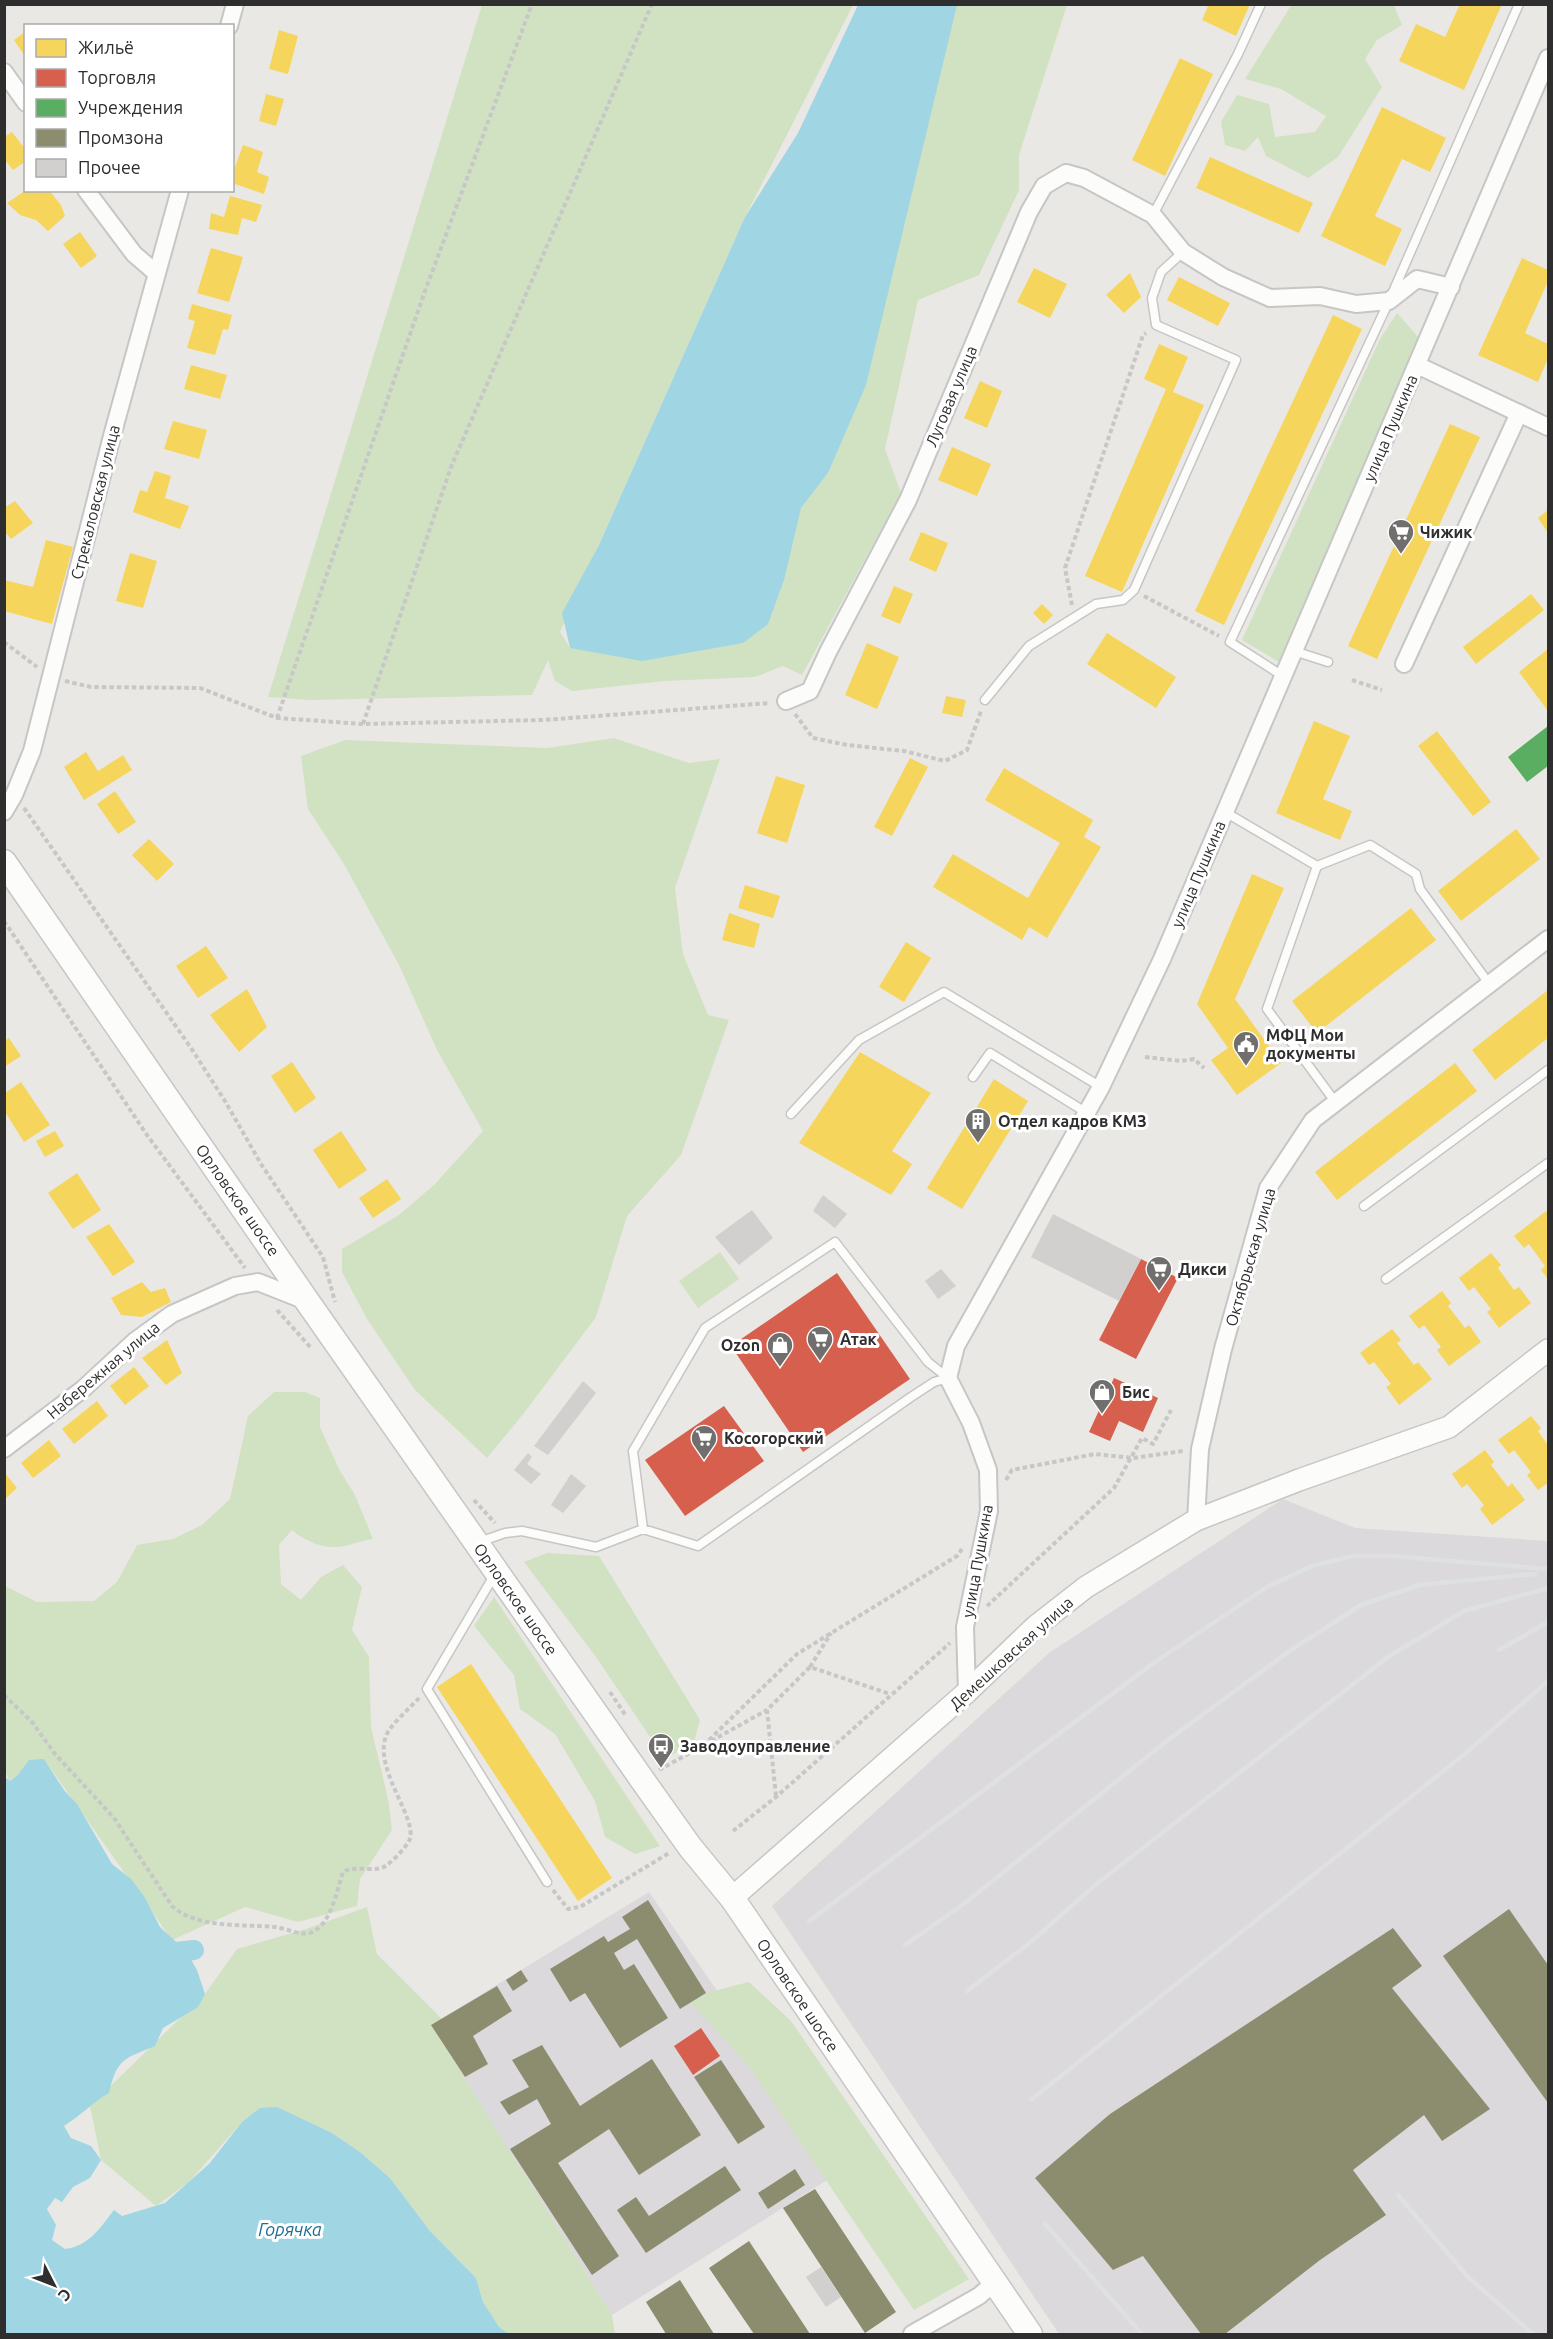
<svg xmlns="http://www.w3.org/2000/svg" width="1553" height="2339" font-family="Ubuntu,sans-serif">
	<rect width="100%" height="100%" fill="#eae8e5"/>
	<g fill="#dbd9db">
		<polygon points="1283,1499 1355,1528 1548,1541 1548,2334 1059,2334 772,1906 1049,1653"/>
		<polygon points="649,1892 729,2008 832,2177 612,2315 431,2025"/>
	</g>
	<g fill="#d0e2c2">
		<polygon points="1292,4 1394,5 1402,25 1377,40 1365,59 1382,87 1338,157 1308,178 1266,156 1258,137 1245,151 1225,145 1221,122 1237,95 1269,104 1275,137 1315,132 1326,116 1281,89 1245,79"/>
		<polygon points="482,5 853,5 745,217 560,632 570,648 801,508 828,473 948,5 1067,5 1019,155 1019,190 979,275 918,300 885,449 901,493 802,675 783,666 755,677 665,681 572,691 555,681 548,660 532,695 310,700 268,697"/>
		<polygon points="1397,313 1420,339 1281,663 1242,640 1380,339"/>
		<polygon points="614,738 689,763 720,759 675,888 683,954 708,1015 729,1020 681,1155 627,1216 596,1317 524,1413 487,1458 415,1390 367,1319 342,1272 342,1249 399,1215 434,1185 483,1131 437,1050 400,967 344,864 308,809 301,756 345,740 547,748"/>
		<polygon points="720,1252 739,1279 698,1308 679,1281"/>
		<path d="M274 1392H305L320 1398V1427L339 1469 355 1495 373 1539C360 1540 348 1547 336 1547 321 1548 303 1540 292 1530L279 1545 281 1584 301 1600 321 1577 343 1565 362 1587 352 1630 369 1657 371 1727 388 1799 392 1830 360 1879 357 1906 298 1922 245 1907 172 1940 44 1759 9 1781 5 1769V1586L37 1602 94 1601 117 1582 137 1545 173 1539 202 1525 230 1499 248 1416Z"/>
		<polygon points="547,1553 599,1556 700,1720 694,1742 665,1759 596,1657 524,1562"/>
		<polygon points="494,1597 660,1846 635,1854 605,1837 595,1801 555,1734 520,1709 514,1675 474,1626"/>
		<polygon points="367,1907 377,1954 442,2019 432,2026 612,2315 615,2334 509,2334 499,2327 483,2302 476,2278 430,2231 390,2178 360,2152 332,2133 277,2108 260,2109 242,2122 189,2182 156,2206 101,2160 90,2106 205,1994 237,1949 306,1929"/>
		<polygon points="749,1982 791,2021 969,2279 914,2310 747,2064 691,2003 706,1993"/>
	</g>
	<g fill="#a0d5e4">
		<polygon points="858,5 957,5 866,385 828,473 801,508 784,580 768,624 743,643 642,661 570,648 562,613 598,547 745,217 798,133"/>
		<path d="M44 1759 64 1790 77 1804 112 1864 131 1879 144 1896 160 1927 186 1951 197 1970 205 1994 198 2007 163 2028 155 2046C124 2059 117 2058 109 2093 93 2102 80 2116 64 2126L71 2138 91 2146 101 2160 90 2178 73 2187 62 2202 55 2198 47 2209 56 2225 52 2240 65 2249C89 2246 100 2228 114 2210L122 2216 165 2203 209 2164 242 2122 260 2108 277 2107 332 2133 360 2152 390 2178 430 2231 476 2278 483 2302 499 2327 509 2334H5V1777L10 1781 18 1775 29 1760Z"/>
	</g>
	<g fill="#f6d55c">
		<polygon points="1209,4 1250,4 1236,36 1202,20"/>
		<polygon points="1460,4 1502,4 1464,90 1399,61 1416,24 1445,37"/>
		<polygon points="279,30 298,36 288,74 269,69"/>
		<polygon points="26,31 26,58 14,40"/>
		<polygon points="1180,58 1213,74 1165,176 1132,160"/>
		<polygon points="266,94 284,99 276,126 259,121"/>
		<polygon points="1382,107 1446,138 1430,172 1402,159 1375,216 1402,229 1385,266 1321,236"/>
		<polygon points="12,132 26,150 26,161 13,170 4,159 4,137"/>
		<polygon points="243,145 263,152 257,172 269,177 264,194 232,183 232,175"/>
		<polygon points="1210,157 1313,203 1299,233 1196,188"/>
		<polygon points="26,190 49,190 61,205 65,216 48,231 36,220 20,215 7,203"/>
		<polygon points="230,196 262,205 256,222 242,218 238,235 209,229 211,213 224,217"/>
		<polygon points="80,232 97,256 81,268 63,244"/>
		<polygon points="211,248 243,257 229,302 197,293"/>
		<polygon points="1522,258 1548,270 1548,281 1525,333 1548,344 1548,358 1538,382 1478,355"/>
		<polygon points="1034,268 1067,284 1050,318 1017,302"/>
		<polygon points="1130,273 1141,297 1124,313 1106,295"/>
		<polygon points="1179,277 1230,303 1218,326 1167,300"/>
		<polygon points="192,304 232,315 228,330 223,329 215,355 187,348 195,321 188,319"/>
		<polygon points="1333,315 1362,329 1224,625 1195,611"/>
		<polygon points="1159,344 1188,357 1173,392 1204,405 1122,592 1085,576 1166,389 1144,379"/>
		<polygon points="191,365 227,375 220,399 184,389"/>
		<polygon points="980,381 1002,391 987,428 964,418"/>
		<polygon points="173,421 207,430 199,459 164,449"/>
		<polygon points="1450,424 1480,437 1377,659 1348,646"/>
		<polygon points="952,447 991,464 977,496 938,480"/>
		<polygon points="155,471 171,476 165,498 189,506 180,529 133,512 140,490 147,492"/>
		<polygon points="15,501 33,523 11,539 4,531 4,508"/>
		<polygon points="1548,510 1548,533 1538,518"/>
		<polygon points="921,532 948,543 936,572 909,560"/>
		<polygon points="46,540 73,547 52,624 4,611 4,580 33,587"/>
		<polygon points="130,553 157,561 143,608 116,601"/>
		<polygon points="894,586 913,594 900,624 881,616"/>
		<polygon points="1531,594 1544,610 1476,664 1463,647"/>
		<polygon points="1042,604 1053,615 1044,624 1033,613"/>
		<polygon points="1107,633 1176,677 1156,708 1087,664"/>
		<polygon points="867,643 899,657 877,709 845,695"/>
		<polygon points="1548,649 1548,711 1519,672"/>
		<polygon points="946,696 966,700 962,717 942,713"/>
		<polygon points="1314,721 1350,736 1323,799 1352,811 1340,840 1276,813"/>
		<polygon points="1437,731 1491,802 1473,816 1418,746"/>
		<polygon points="86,752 98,771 123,755 132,770 84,800 64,767"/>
		<polygon points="910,758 928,767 892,836 874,827"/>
		<polygon points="1004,768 1093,820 1084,837 1101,847 1047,938 1029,927 1022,940 933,887 953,854 1028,898 1060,843 985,800"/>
		<polygon points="776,776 805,785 787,843 757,833"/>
		<polygon points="115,791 136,822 118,834 97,804"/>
		<polygon points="1516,829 1540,859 1461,921 1438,891"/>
		<polygon points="149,839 174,864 157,881 132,855"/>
		<polygon points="1252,874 1284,888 1235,999 1281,1063 1237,1095 1211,1060 1228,1048 1197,1004"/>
		<polygon points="745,885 780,896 773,918 738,908"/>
		<polygon points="1411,908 1436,940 1317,1033 1292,1001"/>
		<polygon points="729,913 760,924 754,948 722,940"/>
		<polygon points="906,942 931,958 904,1002 879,987"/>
		<polygon points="206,946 228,978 198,998 176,966"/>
		<polygon points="247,989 267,1027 239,1052 210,1015"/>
		<polygon points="1548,990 1548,1038 1495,1080 1472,1050"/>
		<polygon points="9,1038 21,1056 4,1067 4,1041"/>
		<polygon points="860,1052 931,1093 892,1151 912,1164 891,1195 799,1143"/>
		<polygon points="292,1062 316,1098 295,1113 271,1076"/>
		<polygon points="1455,1063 1477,1091 1337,1200 1315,1172"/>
		<polygon points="994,1079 1028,1101 962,1209 927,1188"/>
		<polygon points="21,1082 50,1125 24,1142 5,1112 5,1093"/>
		<polygon points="55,1131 64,1146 45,1157 36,1141"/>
		<polygon points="341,1131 367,1170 339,1189 313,1150"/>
		<polygon points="77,1173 101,1210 73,1229 48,1193"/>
		<polygon points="387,1179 401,1199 373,1218 359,1198"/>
		<polygon points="1546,1211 1548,1214 1548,1279 1541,1270 1545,1266 1529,1244 1524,1248 1514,1236"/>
		<polygon points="109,1224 135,1262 113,1276 86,1237"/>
		<polygon points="1491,1253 1501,1265 1498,1268 1514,1290 1519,1287 1531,1303 1499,1328 1487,1312 1491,1309 1474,1287 1469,1291 1459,1278"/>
		<polygon points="142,1282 151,1292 165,1288 171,1302 142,1317 121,1315 111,1298"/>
		<polygon points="1442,1291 1451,1303 1448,1306 1465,1328 1469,1325 1481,1342 1449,1366 1437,1350 1441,1347 1424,1325 1419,1329 1409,1316"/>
		<polygon points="1392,1329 1401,1340 1397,1343 1414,1365 1418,1362 1432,1379 1399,1405 1386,1387 1391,1384 1374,1362 1369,1365 1360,1353"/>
		<polygon points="167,1340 182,1373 166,1385 142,1358"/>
		<polygon points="134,1367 149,1386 125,1405 110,1386"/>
		<polygon points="97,1401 108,1416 74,1444 62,1429"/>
		<polygon points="1531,1416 1541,1428 1538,1431 1548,1445 1548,1483 1538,1490 1527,1475 1531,1472 1514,1450 1509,1454 1498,1440"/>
		<polygon points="49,1440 61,1456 33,1478 21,1463"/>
		<polygon points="1485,1450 1494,1462 1491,1465 1508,1487 1512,1483 1525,1500 1492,1525 1480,1509 1484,1505 1467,1484 1462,1488 1452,1474"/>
		<polygon points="5,1473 17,1488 5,1499"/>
		<polygon points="471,1664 612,1878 578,1901 437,1687"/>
	</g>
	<g fill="#d6604d">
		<polygon points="1141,1259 1178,1278 1136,1359 1099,1340"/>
		<polygon points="837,1273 910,1379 803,1452 731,1346"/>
		<polygon points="1114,1378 1158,1398 1143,1432 1119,1421 1110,1441 1089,1432"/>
		<polygon points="724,1406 764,1461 685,1516 645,1460"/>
		<polygon points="701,2028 720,2056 693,2075 674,2046"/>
	</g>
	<polygon fill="#5aae61" points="1548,726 1548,766 1527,782 1508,757"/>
	<g fill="#8c8c6e">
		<polygon points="648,1900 706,1993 680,2009 637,1939 614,1953 624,1970 634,1964 668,2018 620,2048 585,1993 570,2002 550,1969 604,1936 608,1942 630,1929 622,1917"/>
		<polygon points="1509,1909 1548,1965 1548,2103 1443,1956"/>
		<polygon points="1393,1928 1422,1966 1392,1988 1490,2109 1442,2141 1424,2115 1353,2170 1386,2215 1320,2260 1225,2334 1201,2334 1143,2256 1113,2270 1035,2178 1110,2114"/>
		<polygon points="521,1970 528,1981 513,1991 506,1980"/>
		<polygon points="497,1986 512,2011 473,2036 488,2064 465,2077 431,2025"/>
		<polygon points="542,2045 580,2106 652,2059 701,2135 639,2175 609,2129 558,2163 619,2256 592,2275 510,2149 551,2124 537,2099 509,2115 500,2102 529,2087 512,2060"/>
		<polygon points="721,2060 765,2127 738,2144 694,2077"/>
		<polygon points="725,2166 741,2190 646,2253 617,2210 636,2197 649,2216"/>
		<polygon points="795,2169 805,2185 768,2209 758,2193"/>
		<polygon points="815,2189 896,2312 865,2333 783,2208"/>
		<polygon points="749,2241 810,2334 754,2334 709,2268"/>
		<polygon points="680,2280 714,2334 666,2334 646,2302"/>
	</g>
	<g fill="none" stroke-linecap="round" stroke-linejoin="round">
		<polyline stroke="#a0d5e4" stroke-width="20" points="176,1952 194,1950"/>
	</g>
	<g fill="#d2d0ce">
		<polygon points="823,1195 847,1214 835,1228 813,1211"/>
		<polygon points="752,1210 773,1238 739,1265 715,1237"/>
		<polygon points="1053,1214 1141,1259 1119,1301 1031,1257"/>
		<polygon points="941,1269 956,1286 938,1299 925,1281"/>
		<polygon points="583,1381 596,1393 548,1455 534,1446"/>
		<polygon points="528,1453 532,1457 527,1464 541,1474 531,1484 514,1470"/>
		<polygon points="571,1474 586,1486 563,1513 551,1505"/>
		<polygon points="821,2267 841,2297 826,2307 806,2277"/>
	</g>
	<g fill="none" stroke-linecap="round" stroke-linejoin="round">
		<g stroke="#c7c6c7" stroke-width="11">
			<g id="service">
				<polyline points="1153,215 1238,54 1261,4"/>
				<polyline points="1294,651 1328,662"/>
				<polyline points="1283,676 1230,642 1389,301 1519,4"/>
				<polyline points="985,700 1029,646 1096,604 1123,600 1134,590 1236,360 1156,325 1152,298 1161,272 1183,252"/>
				<polyline points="1225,812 1317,866 1267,1009 1336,1103"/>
				<polyline points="1317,866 1370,845 1416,874 1420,889 1490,985"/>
				<polyline points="973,1077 990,1053 1087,1113"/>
				<polyline points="791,1114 859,1040 944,992 1101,1087"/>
				<polyline points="1364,1206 1548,1070"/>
				<polyline points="1386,1279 1548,1163"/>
				<polyline points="479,1542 505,1533 522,1531 596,1547 643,1529 698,1546 911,1397 934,1382 948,1378 928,1362 835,1242 705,1328 633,1451 643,1529"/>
				<polyline points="495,1574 427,1689 547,1882"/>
			</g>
		</g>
		<g stroke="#c7c6c7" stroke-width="20">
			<g id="minor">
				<polyline points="229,26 235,4"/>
				<polyline points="4,72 26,103"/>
				<polyline points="86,190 134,254 156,273"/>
				<polyline points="1417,365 1548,427"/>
				<polyline points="1404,664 1519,413"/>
				<polyline points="786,701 810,691 828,652 908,500 1029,212 1044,186 1066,173 1084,178 1153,215 1183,252 1223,277 1270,298 1320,296 1356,304 1389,301 1417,279 1451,287"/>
				<polyline points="4,812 14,795 32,751 112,436 180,190"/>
				<polyline points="4,1449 83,1389 135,1341 172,1314 235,1286 258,1282 306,1301"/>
				<polyline points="1196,1520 1200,1449 1223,1349 1268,1188 1313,1120 1548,939"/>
				<polyline points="967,1692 965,1627 989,1511 988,1470 971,1423 948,1378 956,1346 1101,1087 1162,959 1548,58"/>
				<polyline points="912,2334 979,2296 994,2283"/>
			</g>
		</g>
		<g stroke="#c7c6c7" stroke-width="24">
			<polyline id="tertiary" points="732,1898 967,1692 1036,1626 1086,1587 1196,1520 1299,1480 1449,1427 1548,1350"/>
		</g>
		<g stroke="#c7c6c7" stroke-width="27">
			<polyline id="secondary" points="4,862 307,1301 641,1778 690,1847 732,1898 1030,2334"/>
		</g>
		<g stroke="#c7c7c7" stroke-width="4" stroke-dasharray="4.5 3" stroke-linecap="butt">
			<polyline points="1144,596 1219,636"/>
			<polyline points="1072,605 1065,568 1143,335 1146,333"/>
			<polyline points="4,642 37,667"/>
			<polyline points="1352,680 1382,690"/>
			<polyline points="65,681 91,687 200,688 277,718 363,724 544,720 770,703"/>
			<polyline points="795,714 813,738 847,745 904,751 945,761 967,750 981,711"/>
			<polyline points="277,718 425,291 532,4"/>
			<polyline points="363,724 451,467 652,4"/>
			<polyline points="24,808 191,1048 225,1101 261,1164 323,1257 335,1302"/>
			<polyline points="4,921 147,1135 245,1268"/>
			<polyline points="1145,1057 1181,1061 1194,1059 1204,1068"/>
			<polyline points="277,1310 312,1349"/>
			<polyline points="1006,1480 1012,1470 1095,1454 1133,1458 1183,1451"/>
			<polyline points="474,1500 495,1523"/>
			<polyline points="987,1606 1114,1488 1142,1438 1153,1444 1171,1410"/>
			<polyline points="810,1667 831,1633"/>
			<polyline points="610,1692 626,1716"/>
			<path d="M4 1695 32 1722 55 1754 114 1818 172 1906C197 1929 243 1924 275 1927 288 1928 303 1939 316 1930 332 1919 337 1890 343 1872 357 1864 376 1874 387 1865 394 1860 405 1848 409 1841 420 1821 373 1770 386 1736 390 1725 410 1708 419 1698"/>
			<polyline points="709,1740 797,1654 957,1556 962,1549"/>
			<polyline points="660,1767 661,1769 767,1710"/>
			<polyline points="776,1796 767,1710 810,1667 890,1694"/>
			<polyline points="733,1831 776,1797 950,1643"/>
			<polyline points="553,1890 568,1909 580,1907 669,1853"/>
		</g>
		<use href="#service" stroke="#fcfcfb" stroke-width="8"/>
		<use href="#minor" stroke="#fcfcfb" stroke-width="16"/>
		<use href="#tertiary" stroke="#fcfcfb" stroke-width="21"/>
		<use href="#secondary" stroke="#fcfcfb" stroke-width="24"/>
		<g stroke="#dfe0e1" stroke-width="4.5">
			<polyline points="1499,1650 1548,1622"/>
			<polyline points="809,1921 1155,1662 1267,1587 1312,1566 1353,1556 1391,1556 1548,1569"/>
			<polyline points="905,1945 965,1903 1168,1740 1291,1650 1361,1605 1419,1585 1535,1574"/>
			<polyline points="967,1991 1032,1941 1094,1886 1388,1657 1464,1611 1548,1588"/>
			<polyline points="1032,2099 1466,1753 1548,1681"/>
			<polyline points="1398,2195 1469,2278 1533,2334"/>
			<polyline points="1045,2224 1142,2334"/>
		</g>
	</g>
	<defs>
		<g id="supermarket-pin" transform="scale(1.35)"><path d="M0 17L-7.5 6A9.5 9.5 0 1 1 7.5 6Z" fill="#706f6e" stroke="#fff"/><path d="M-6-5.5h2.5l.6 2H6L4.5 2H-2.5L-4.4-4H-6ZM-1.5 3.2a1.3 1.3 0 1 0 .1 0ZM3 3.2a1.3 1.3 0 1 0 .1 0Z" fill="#fff"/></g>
		<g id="civic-pin" transform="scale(1.35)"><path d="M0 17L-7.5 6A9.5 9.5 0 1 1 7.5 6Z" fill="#706f6e" stroke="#fff"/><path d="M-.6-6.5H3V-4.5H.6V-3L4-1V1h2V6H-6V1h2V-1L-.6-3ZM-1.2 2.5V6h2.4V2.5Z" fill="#fff"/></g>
		<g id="building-pin" transform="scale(1.35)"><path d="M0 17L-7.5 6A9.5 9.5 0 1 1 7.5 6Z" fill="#706f6e" stroke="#fff"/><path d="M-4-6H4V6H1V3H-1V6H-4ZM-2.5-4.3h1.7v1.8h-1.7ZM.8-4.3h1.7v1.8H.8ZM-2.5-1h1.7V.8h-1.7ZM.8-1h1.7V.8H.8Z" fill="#fff"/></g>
		<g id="shop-pin" transform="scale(1.35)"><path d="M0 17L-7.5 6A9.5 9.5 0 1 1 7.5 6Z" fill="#706f6e" stroke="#fff"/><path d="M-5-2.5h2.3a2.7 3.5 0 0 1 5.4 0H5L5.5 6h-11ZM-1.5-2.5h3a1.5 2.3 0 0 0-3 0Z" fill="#fff"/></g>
		<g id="bus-pin" transform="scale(1.35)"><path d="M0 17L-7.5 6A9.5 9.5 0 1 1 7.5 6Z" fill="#706f6e" stroke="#fff"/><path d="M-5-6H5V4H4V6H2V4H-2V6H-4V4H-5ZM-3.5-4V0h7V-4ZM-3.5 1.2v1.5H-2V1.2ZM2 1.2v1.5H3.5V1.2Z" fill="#fff"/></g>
	</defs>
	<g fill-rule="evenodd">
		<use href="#supermarket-pin" x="1401" y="532"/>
		<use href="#civic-pin" x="1246" y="1044"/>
		<use href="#building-pin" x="978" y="1121"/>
		<use href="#supermarket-pin" x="1159" y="1269"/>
		<use href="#supermarket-pin" x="820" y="1339"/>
		<use href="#shop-pin" x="780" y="1345"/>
		<use href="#shop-pin" x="1102" y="1392"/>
		<use href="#supermarket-pin" x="704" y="1438"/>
		<use href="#bus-pin" x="661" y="1746"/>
	</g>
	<g text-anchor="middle" stroke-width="6" stroke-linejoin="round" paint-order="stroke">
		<g font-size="16" fill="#2e2e2e" stroke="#fff">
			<text transform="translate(951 396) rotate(-67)" y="6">Луговая улица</text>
			<text transform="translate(1390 428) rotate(-67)" y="6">улица Пушкина</text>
			<text transform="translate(95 502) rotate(-76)" y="6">Стрекаловская улица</text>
			<text transform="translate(1198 874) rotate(-67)" y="6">улица Пушкина</text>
			<text transform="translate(238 1200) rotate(55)" y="6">Орловское шоссе</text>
			<text transform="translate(1250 1257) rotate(-74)" y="6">Октябрьская улица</text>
			<text transform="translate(103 1370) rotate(-40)" y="6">Набережная улица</text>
			<text transform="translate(977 1561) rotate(-80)" y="6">улица Пушкина</text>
			<text transform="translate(516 1599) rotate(55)" y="6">Орловское шоссе</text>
			<text transform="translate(1011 1653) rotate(-42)" y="6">Демешковская улица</text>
			<text transform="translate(798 1995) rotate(56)" y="6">Орловское шоссе</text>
		</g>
		<g font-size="16" font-weight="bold" fill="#2e2e2e" stroke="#fff" text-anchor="start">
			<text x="1420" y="538">Чижик</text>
			<text x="1266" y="1041">МФЦ Мои<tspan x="1266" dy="18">документы</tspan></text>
			<text x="998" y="1127">Отдел кадров КМЗ</text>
			<text x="1178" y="1275">Дикси</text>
			<text x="840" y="1345">Атак</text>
			<text x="760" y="1351" text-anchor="end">Ozon</text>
			<text x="1122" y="1398">Бис</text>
			<text x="724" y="1444">Косогорский</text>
			<text x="680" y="1752">Заводоуправление</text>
		</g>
		<g font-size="18" font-style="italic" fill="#1c6e94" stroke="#fff">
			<text x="290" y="2236">Горячка</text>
		</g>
	</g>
	<rect width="1553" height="2339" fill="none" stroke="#2e2e2e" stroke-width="12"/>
	<rect x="24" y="24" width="210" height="168" fill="#ffffff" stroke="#ababab" stroke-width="1.5"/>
	<rect x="36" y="39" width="30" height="18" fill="#f6d55c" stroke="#ababab" stroke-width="1.5"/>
	<text x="78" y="54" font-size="18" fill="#2e2e2e">Жильё</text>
	<rect x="36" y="69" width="30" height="18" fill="#d6604d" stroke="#ababab" stroke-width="1.5"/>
	<text x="78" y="84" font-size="18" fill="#2e2e2e">Торговля</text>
	<rect x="36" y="99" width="30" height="18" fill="#5aae61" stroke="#ababab" stroke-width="1.5"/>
	<text x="78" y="114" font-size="18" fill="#2e2e2e">Учреждения</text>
	<rect x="36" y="129" width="30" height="18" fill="#8c8c6e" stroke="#ababab" stroke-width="1.5"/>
	<text x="78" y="144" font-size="18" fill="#2e2e2e">Промзона</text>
	<rect x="36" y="159" width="30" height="18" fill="#d2d0ce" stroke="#ababab" stroke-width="1.5"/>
	<text x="78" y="174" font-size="18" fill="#2e2e2e">Прочее</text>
	<g transform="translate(54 2285) rotate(132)" stroke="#ffffff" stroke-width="4.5" paint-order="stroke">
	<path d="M0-4.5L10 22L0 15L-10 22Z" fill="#2e2e2e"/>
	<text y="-9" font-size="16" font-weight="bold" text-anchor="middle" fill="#2e2e2e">С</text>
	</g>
</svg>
